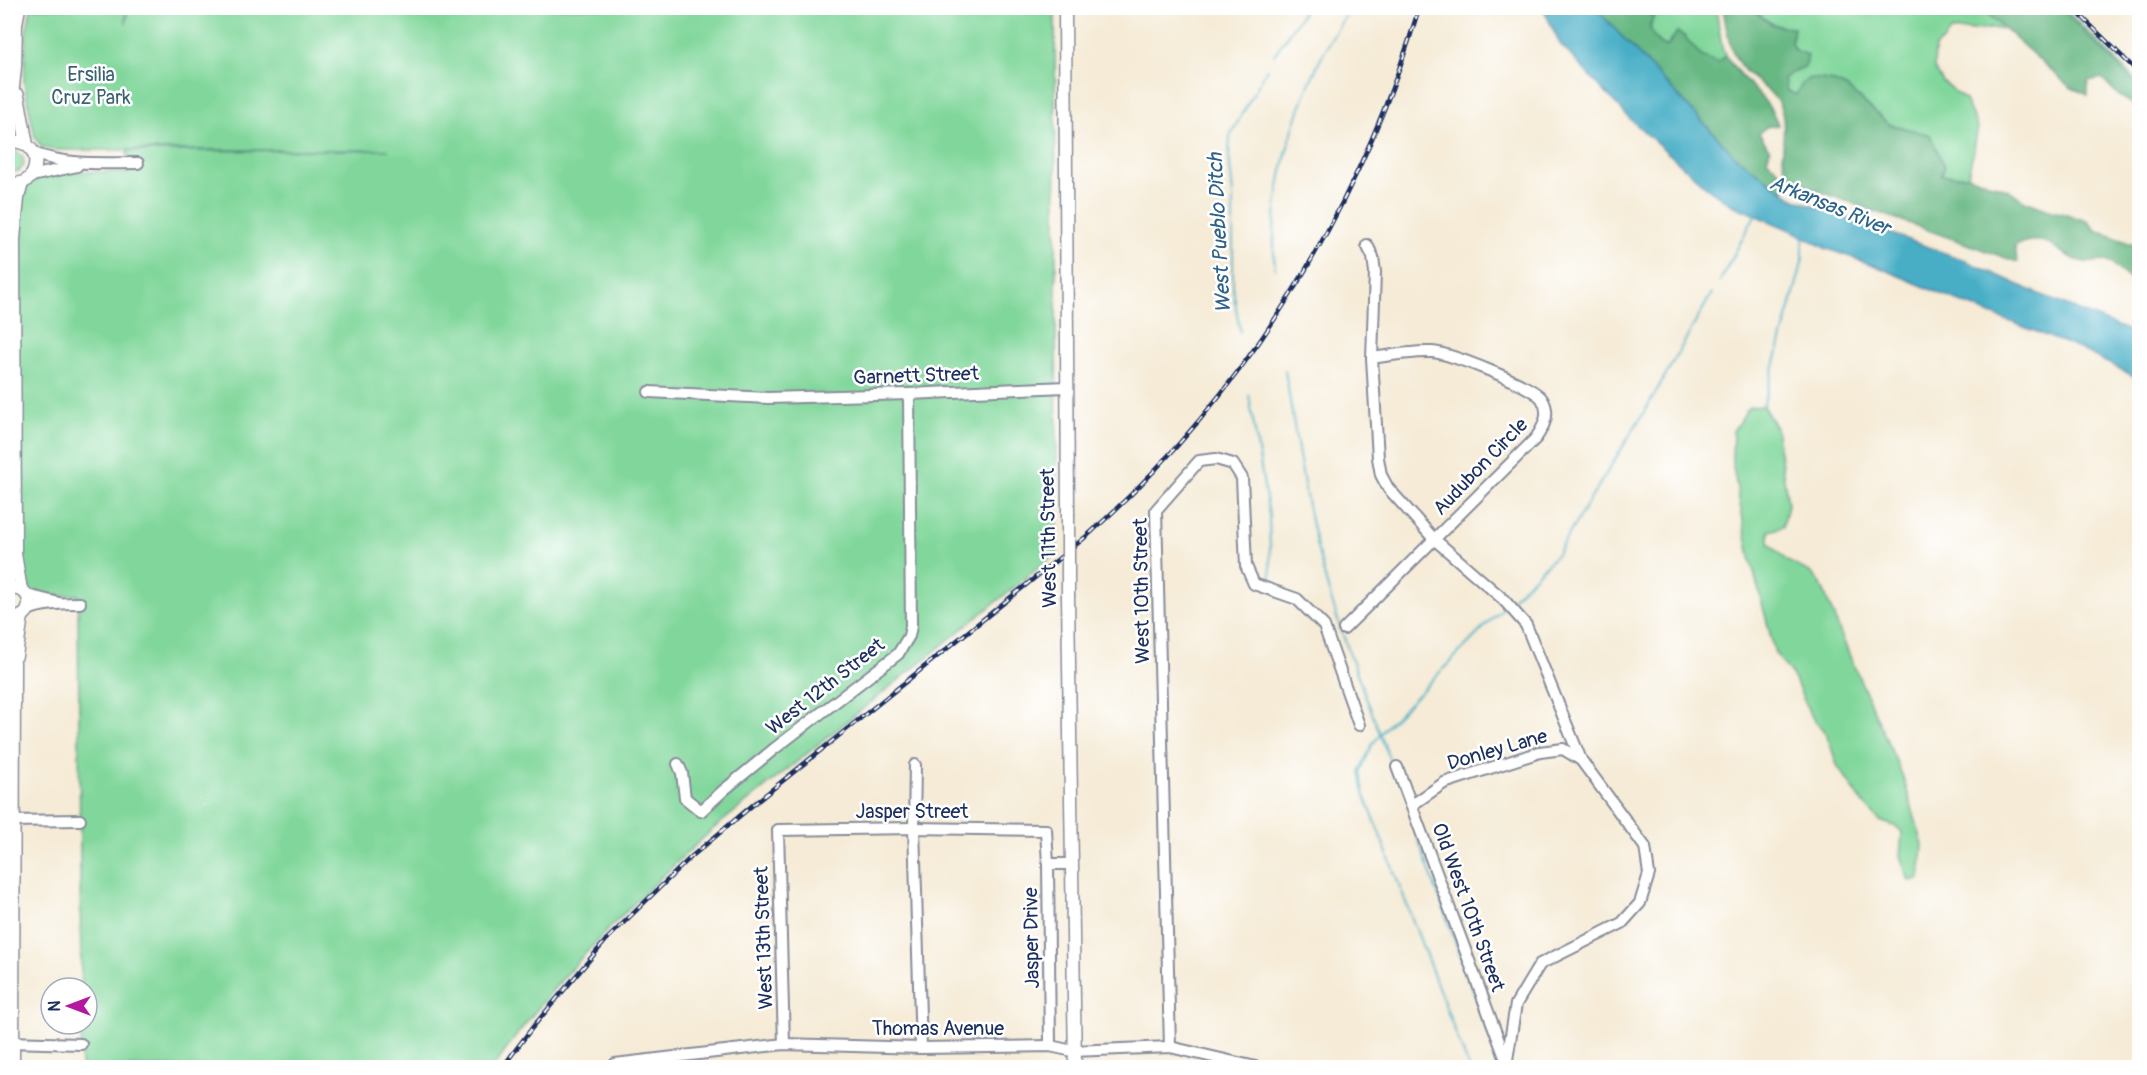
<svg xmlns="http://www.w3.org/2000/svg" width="2147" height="1075" font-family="Pangolin,sans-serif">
	<rect width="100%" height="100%" fill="#fff"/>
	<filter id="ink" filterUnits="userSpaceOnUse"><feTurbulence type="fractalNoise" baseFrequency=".0167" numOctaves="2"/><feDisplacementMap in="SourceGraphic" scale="12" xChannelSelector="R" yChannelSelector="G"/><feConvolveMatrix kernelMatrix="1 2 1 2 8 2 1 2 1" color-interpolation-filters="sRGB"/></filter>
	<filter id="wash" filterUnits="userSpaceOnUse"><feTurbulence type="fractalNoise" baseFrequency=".008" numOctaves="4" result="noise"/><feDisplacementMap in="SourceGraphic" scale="24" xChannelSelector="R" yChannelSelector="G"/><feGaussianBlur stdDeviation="1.35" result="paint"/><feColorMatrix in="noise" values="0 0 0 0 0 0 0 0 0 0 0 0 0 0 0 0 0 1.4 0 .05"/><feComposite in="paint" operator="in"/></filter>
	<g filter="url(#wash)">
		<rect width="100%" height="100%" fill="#f5ebd6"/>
		<g fill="#81d79b" stroke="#4e837c" stroke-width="1.5">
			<path d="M31 8H125L126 24 128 8H1055L1057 553 713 829C633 902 555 977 494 1067H81V1024H87V988H81L78 595 37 597 22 582 23 565 8 567V235L22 234 20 212 25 187C50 166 97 172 128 173L127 151 389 150H53L42 147 35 138 24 83 26 33Z"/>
			<path d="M1645 8H1716L1722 48 1726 56 1718 64 1701 56 1684 36 1672 38 1667 47C1654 40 1645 31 1654 17L1643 10Z"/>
			<path d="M1753 8H1981L2004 28 1951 31 1944 40 1935 47 1934 68 1943 82 1965 100 1978 128 1968 176 1940 175 1935 147 1930 135 1889 124 1846 87 1802 84 1796 95 1786 90 1784 79 1792 72 1805 67 1791 43 1794 28C1775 27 1766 22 1753 8Z"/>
			<polygon points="2060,8 2064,8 2139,83 2139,87"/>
			<polygon points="15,151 23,157 24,165 19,171 12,172 8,170 8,153"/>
			<polygon points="1763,406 1776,428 1788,504 1783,527 1769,531 1769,543 1787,561 1810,572 1820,582 1851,659 1903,777 1923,845 1920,879 1909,881 1900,856 1902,832 1897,827 1880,821 1863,803 1837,765 1827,735 1810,714 1794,678 1775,653 1750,557 1732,462 1733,431 1749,407"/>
		</g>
		<g fill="#68b883" stroke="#427470" stroke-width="1.5">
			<path d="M1595 8H1645L1643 10 1654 17 1650 24C1651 37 1655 41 1667 47L1677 32 1684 36 1701 56 1718 63 1726 56C1742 83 1768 95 1778 125L1766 127 1759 133 1770 150 1767 160 1779 171 1785 192 1737 158Z"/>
			<path d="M1723 8H1753C1766 23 1775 28 1794 28L1791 43 1794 50 1808 55 1805 67 1792 72 1784 79 1786 90 1796 95 1802 84 1809 78 1830 80 1846 87 1889 124 1930 135 1945 167 1941 175 1968 176 2009 190 2025 201 2049 210 2086 220 2096 230 2139 247V287L2108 261C2101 261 2092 263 2085 262 2055 258 2054 230 2015 245L2017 262 1796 183C1772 165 1790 132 1781 109 1775 92 1758 84 1746 72 1729 56 1727 30 1723 8Z"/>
			<polygon points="1981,8 2060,8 2139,87 2139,108 2118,95 2102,78 2088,81 2088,95 2070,87"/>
		</g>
		<polygon fill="#47aec6" stroke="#316e92" stroke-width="1.5" points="1543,8 1595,8 1737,158 1795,199 1964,260 2048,298 2139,335 2139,379 2080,349 1955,300 1876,266 1825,248 1797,233 1730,204 1705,186 1631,120 1560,44"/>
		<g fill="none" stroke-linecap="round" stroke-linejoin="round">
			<g stroke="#47aec6" stroke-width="2">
				<polyline points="1274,55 1306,8"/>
				<path d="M1275 269C1267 185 1303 75 1351 8"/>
				<polyline points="1720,281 1755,215"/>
				<polyline points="1240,332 1233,289 1233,194 1229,157 1230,136 1267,69"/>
				<path d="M1285 371C1297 440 1306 511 1325 578 1343 643 1370 705 1393 769"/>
				<polyline points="1249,396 1269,516 1271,580"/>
				<polyline points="1763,406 1799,275 1803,258 1803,236"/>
				<polyline points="1509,602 1556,555 1652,399 1712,293"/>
				<polyline points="1417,836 1501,1068"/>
				<polyline points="1469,1068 1364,793 1360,771 1372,745 1386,727 1505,606"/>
			</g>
		</g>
	</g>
	<g filter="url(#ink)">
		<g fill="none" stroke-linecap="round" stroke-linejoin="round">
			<g stroke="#888d9a" stroke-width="14">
				<g id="minor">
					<path d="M33 153C66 166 103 163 138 163"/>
					<polyline points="31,176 77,166"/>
					<polyline points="1367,245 1373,257 1375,272 1372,358 1378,458 1381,475 1388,488 1434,539 1503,599 1526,625 1581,760"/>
					<polyline points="649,392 768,398 909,394 1066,387"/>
					<polyline points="27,595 59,603"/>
					<path d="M27 611C37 604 67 603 80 603"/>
					<path d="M1344 629 1536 438C1544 426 1551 413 1542 399 1534 386 1450 353 1432 352 1413 351 1392 355 1372 358"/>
					<polyline points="678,764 682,773 685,798 701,811 724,790 774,749 898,654 909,636 911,626 909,394"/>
					<polyline points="915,765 914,828 921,1048"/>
					<polyline points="1397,767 1509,1068"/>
					<polyline points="1412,805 1444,783 1540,752 1563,749 1581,760 1645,847 1649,874 1640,903 1622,923 1540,964 1516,1004 1507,1060"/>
					<polyline points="8,821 80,820"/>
					<polyline points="1048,864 1071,864"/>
					<polyline points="8,1042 81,1044"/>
					<polyline points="784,1044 778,830 914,828 1046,830 1048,864 1050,1046"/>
					<polyline points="1170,1047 1156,510 1199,461 1216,459 1233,464 1242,478 1246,566 1254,584 1297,599 1324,626 1359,725"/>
					<polyline points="615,1064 784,1044 921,1048 1050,1046 1073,1051 1170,1047 1260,1068"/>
				</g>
			</g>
			<g stroke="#888d9a" stroke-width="15">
				<g id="tertiary">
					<polyline points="1065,8 1068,513"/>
					<polyline points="18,95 27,145"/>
					<polyline points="8,137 15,67 16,24 19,8"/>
					<path d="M8 142C46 136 43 191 8 183"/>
					<path d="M8 590C36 581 36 625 8 617"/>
					<polyline points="21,590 15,554 14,239 18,198 22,183"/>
					<polyline points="1068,597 1075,1068"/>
					<polyline points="8,618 14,663 13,1068"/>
					<polyline points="16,656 22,616"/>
				</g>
			</g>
			<use href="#minor" stroke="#fff" stroke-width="10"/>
			<use href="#tertiary" stroke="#fff" stroke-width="12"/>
			<g stroke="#1b2f5e" stroke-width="4.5">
				<g id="rail">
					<polyline points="2073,8 2140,74"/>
					<path d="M502 1068 532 1028 607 939 691 857 754 804 1088 535C1247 393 1359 211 1419 8"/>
				</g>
			</g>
			<use href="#rail" stroke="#fff" stroke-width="2" stroke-dasharray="7" stroke-linecap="butt"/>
			<g stroke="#888d9a" stroke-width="15" stroke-linecap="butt">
				<polyline id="tertiary-bridge" points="1068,513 1068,597"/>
			</g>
			<use href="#tertiary-bridge" stroke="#fff" stroke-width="12"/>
		</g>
	</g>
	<g text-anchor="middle" stroke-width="5" stroke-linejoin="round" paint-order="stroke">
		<g font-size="20" fill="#3a6170" stroke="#fff">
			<text x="91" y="81">Ersilia<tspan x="91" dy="23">Cruz Park</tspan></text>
		</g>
		<g font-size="20" fill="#1b2f5e" stroke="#fff">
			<text transform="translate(916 375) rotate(-2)" y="7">Garnett Street</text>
			<text transform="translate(1480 466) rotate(-46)" y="7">Audubon Circle</text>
			<text transform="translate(1048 538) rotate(-91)" y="7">West 11th Street</text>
			<text transform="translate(1141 591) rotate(-91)" y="7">West 10th Street</text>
			<text transform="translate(825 686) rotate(-38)" y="7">West 12th Street</text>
			<text transform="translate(1497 749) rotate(-16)" y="7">Donley Lane</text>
			<text x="912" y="818">Jasper Street</text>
			<text transform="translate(1469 907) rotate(70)" y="7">Old West 10th Street</text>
			<text transform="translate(763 938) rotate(-92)" y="7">West 13th Street</text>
			<text transform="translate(1031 938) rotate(-91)" y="7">Jasper Drive</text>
			<text x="938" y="1035">Thomas Avenue</text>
		</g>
		<g font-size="21" font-style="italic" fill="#2d6288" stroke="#fff">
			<text transform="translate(1830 205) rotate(22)" y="7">Arkansas River</text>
			<text transform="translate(1219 233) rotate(-93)" y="7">West Pueblo Ditch</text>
		</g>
	</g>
	<rect width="2147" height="1075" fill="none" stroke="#fff" stroke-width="30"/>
	<g transform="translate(69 1006) rotate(270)"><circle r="28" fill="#ffffff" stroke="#a4acbf" stroke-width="1.5"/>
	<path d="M0-4.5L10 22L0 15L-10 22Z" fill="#b5179e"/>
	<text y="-9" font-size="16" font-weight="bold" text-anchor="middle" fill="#1b2f5e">N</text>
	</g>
</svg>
